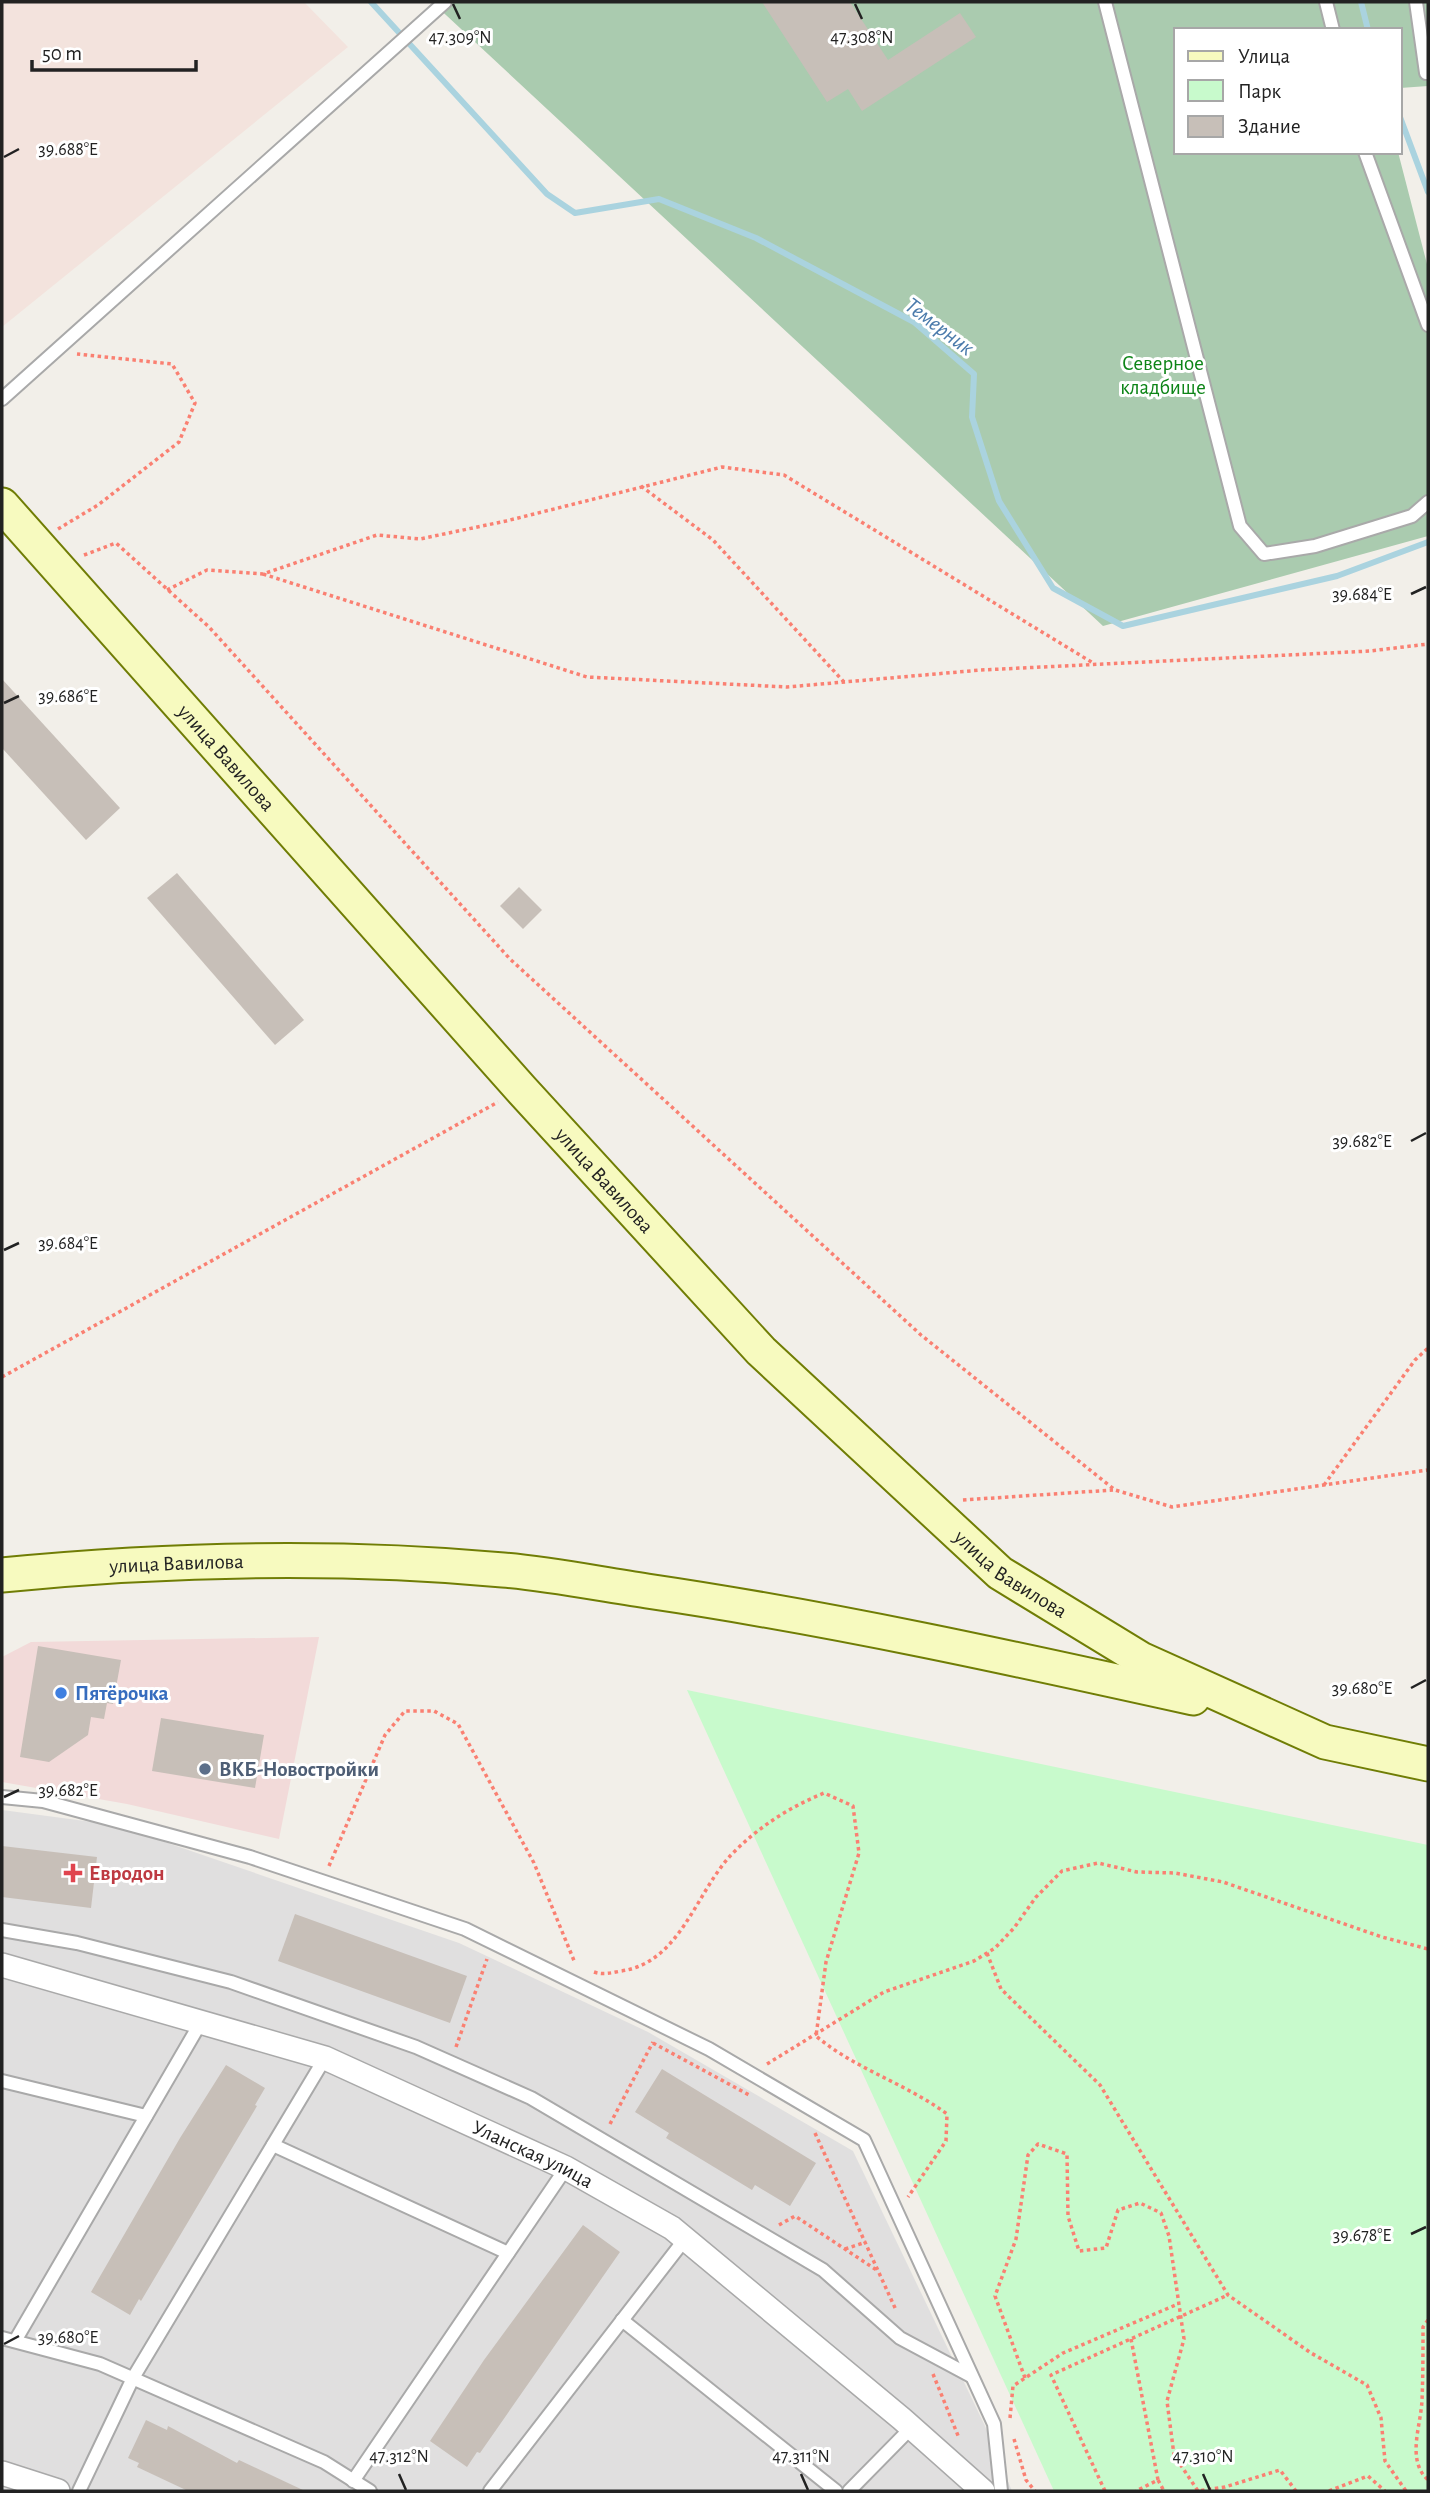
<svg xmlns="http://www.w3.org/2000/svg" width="1430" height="2493" font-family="'Alegreya Sans',sans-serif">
	<rect width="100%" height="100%" fill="#f2efe9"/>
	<polygon fill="#e0dfdf" points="2,1810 115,1825 459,1943 648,2032 853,2151 985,2426 1012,2491 2,2491"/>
	<polygon fill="#f2dad9" points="319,1637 279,1839 127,1804 2,1782 2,1657 31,1642"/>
	<polygon fill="#f3e3dd" points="2,2 304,2 348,47 2,327"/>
	<polygon fill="#aacbaf" points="432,2 1428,2 1428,86 1400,88 1400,30 1176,30 1176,152 1398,152 1428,268 1428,536 1103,626"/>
	<polygon fill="#c8facc" points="687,1690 1428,1845 1428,2491 1054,2491"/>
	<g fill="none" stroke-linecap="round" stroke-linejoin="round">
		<g stroke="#aad3df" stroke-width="6">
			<polyline points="371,2 547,194 575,213 659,199 756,238 914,322 974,374 972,417 999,501 1053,588 1123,626 1337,576 1428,542"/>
			<polyline points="1361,2 1368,30"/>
			<polyline points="1400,117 1428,192"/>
		</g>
	</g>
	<g fill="#c7bfb8">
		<polygon points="762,2 850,2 888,60 960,13 976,37 862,111 848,89 827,102"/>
		<polygon points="2,679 120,808 86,840 2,748"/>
		<polygon points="177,873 304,1020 275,1045 147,898"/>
		<polygon points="519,887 542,910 523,929 500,906"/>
		<polygon points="38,1646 121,1660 113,1704 107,1703 104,1719 91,1717 88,1735 49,1762 20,1757"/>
		<polygon points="161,1718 264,1735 255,1788 152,1771"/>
		<polygon points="2,1846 97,1857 91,1908 2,1897"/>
		<polygon points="295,1914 467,1976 450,2023 278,1961"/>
		<polygon points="226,2065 265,2088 255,2105 257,2106 141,2301 139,2299 130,2315 91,2292 180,2138"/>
		<polygon points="662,2069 816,2163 790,2206 755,2185 752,2190 666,2138 669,2133 635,2112"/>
		<polygon points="583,2225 620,2252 480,2453 477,2452 467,2467 430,2441 484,2360"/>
		<polygon points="146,2420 167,2430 168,2426 237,2463 239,2460 305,2491 188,2491 137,2467 139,2463 128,2458"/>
	</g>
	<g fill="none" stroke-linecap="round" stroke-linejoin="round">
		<g stroke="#a9a9a9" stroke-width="16">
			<g id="lane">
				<polyline points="1105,2 1240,526 1264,554 1315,546 1412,516 1428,502"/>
				<polyline points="1326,2 1333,30"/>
				<polyline points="1416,2 1426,73"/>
				<polyline points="1365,152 1428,325"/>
				<polyline points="2,399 445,2"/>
				<polyline points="2,1797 43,1801 250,1857 465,1929 709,2049 864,2140 994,2424 1001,2491"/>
				<polyline points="2,1930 77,1943 231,1982 416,2047 531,2098 823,2270 900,2338 971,2376"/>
				<polyline points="2,2081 146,2116"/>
				<polyline points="273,2145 508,2253"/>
				<polyline points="622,2320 836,2491"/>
				<polyline points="2,2338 100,2364 324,2462 370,2491"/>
				<polyline points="15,2341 201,2022"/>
				<polyline points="353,2481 566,2168"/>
				<polyline points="79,2491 133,2378 325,2058"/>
				<polyline points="490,2491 685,2239"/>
				<polyline points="849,2491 911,2428"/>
			</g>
		</g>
		<g stroke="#a9a9a9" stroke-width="26">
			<g id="street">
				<path id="s1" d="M2 1965 325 2058 566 2168 672 2228 902 2419 983 2491"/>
				<polyline points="2,2473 58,2491"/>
			</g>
		</g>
		<g stroke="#707d05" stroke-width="37">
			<g id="secondary">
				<path id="s2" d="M2 505 521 1089 761 1351 1000 1573 1141 1659 1325 1742 1428 1764"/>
				<path id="s3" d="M2 1575C167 1559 338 1555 503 1570 551 1574 599 1584 647 1591 831 1618 1012 1658 1193 1698"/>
			</g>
		</g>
		<g stroke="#fa8072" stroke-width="3.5" stroke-dasharray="3.5 3.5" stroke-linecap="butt">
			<polyline points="641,486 713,540 844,682"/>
			<polyline points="58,529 98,505 179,442 195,403 172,364 77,354"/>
			<polyline points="84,555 116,543 209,627 510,959 921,1335 1115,1490 1172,1507 1428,1470"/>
			<polyline points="263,574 587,677 787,687 981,670 1370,651 1428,644"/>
			<polyline points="167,590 207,570 263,574 377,535 420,539 506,521 722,467 784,475 1093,663"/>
			<polyline points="2,1377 498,1102"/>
			<polyline points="1324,1485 1415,1360 1428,1348"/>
			<polyline points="963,1500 1113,1490"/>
			<polyline points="329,1866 385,1735 405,1711 434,1711 458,1724 534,1863 575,1963"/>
			<polyline points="987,1953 1001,1989 1100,2085 1228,2295 1311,2353 1367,2385 1381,2418 1385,2461 1406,2491"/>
			<path d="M594 1972C603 1975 611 1973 621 1971 680 1963 695 1894 731 1855 758 1827 790 1807 824 1793L853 1806 859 1853 826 1962 816 2036C855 2069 905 2083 947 2114L946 2141 908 2197"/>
			<polyline points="653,2043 751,2096"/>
			<polyline points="456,2047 487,1959"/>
			<polyline points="767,2064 884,1992 974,1961 995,1948 1014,1928 1036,1897 1062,1871 1098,1863 1137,1872 1175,1873 1223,1882 1382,1937 1428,1949"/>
			<polyline points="610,2124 653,2042"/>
			<polyline points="815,2133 896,2310"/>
			<polyline points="779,2225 795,2216 878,2271"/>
			<polyline points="845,2249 866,2242"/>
			<path d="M1428 2320 1423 2327C1423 2352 1423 2376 1422 2400 1421 2426 1406 2460 1428 2480"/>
			<polyline points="1131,2339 1158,2480 1136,2491"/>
			<polyline points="933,2374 959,2438"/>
			<polyline points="1025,2378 995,2296 1016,2239 1028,2155 1038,2144 1067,2154 1068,2216 1079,2251 1106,2248 1118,2210 1140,2203 1161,2213 1169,2236 1184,2339 1167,2401 1174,2455 1198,2491 1225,2487 1280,2470 1296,2491"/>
			<polyline points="1010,2418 1013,2386 1063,2353 1178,2304"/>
			<polyline points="1014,2439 1026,2480 1035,2491"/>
			<polyline points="1158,2480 1164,2491"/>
			<polyline points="1105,2491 1051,2375 1228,2295"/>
			<polyline points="1329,2491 1368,2476 1385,2491"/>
		</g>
		<use href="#lane" stroke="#fff" stroke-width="12"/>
		<use href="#street" stroke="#fff" stroke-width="23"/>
		<use href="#secondary" stroke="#f7fabf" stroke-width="33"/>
	</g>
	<path fill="none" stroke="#222" stroke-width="2.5" d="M453 4 460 19M855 4 862 19M4 157 19 149M1411 594 1426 587M4 703 19 696M1411 1141 1426 1133M4 1250 19 1243M1411 1688 1426 1680M4 1797 19 1790M1411 2234 1426 2227M4 2344 19 2336M399 2474 406 2490M801 2474 808 2490M1203 2474 1210 2490"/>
	<circle fill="#3f7fe0" stroke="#fff" stroke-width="2.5" cx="61" cy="1693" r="7"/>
	<circle fill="#5c6f8a" stroke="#fff" stroke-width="2.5" cx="205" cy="1769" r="7"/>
	<path fill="#e0444e" stroke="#fff" stroke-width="2.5" d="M69.5 1862.5h7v7h7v7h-7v7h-7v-7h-7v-7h7z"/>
	<g text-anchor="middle" stroke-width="6" stroke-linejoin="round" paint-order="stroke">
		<g font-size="21" fill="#0c8416" stroke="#fff">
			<text x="1163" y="370">Северное<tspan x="1163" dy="24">кладбище</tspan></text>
		</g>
		<g font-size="21" fill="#222" stroke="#fff">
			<text dy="7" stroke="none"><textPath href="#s2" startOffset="338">улица Вавилова</textPath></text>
			<text dy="7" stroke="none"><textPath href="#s2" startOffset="905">улица Вавилова</textPath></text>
			<text dy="7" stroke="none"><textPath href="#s3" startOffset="175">улица Вавилова</textPath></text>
			<text dy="7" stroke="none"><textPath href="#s2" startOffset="1472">улица Вавилова</textPath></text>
			<text dy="7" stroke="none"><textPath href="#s1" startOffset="565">Уланская улица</textPath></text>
		</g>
		<g font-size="21" font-weight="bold" fill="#366cbe" stroke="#fff" text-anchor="start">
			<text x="75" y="1700">Пятёрочка</text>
		</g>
		<g font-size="21" font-weight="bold" fill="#4e5e75" stroke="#fff" text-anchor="start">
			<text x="219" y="1776">ВКБ-Новостройки</text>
		</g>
		<g font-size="21" font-weight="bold" fill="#be3a42" stroke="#fff" text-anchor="start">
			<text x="89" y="1880">Евродон</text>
		</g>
		<g font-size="23" font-style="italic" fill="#4a7aab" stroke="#fff">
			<text transform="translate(940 326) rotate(37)" y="8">Темерник</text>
		</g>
	</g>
	<g font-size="18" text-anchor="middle" fill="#222" stroke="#fff" stroke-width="6" stroke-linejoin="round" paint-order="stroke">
		<text x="460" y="43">47.309°N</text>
		<text x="862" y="43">47.308°N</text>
		<text x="68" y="155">39.688°E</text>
		<text x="1362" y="600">39.684°E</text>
		<text x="68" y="702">39.686°E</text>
		<text x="1362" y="1147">39.682°E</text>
		<text x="68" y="1249">39.684°E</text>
		<text x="1362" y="1694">39.680°E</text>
		<text x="68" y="1796">39.682°E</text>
		<text x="1362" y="2241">39.678°E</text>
		<text x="68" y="2343">39.680°E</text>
		<text x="399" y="2462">47.312°N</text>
		<text x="801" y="2462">47.311°N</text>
		<text x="1203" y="2462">47.310°N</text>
	</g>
	<rect width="1430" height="2493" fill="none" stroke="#222222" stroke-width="7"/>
	<rect x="1174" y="28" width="228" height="126" fill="#ffffff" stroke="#a7a7a7" stroke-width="2"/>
	<rect x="1188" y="51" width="35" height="10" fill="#f7fabf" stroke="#a7a7a7" stroke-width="2"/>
	<text x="1238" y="63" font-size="21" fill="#222222">Улица</text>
	<rect x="1188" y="80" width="35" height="21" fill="#c8facc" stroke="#a7a7a7" stroke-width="2"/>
	<text x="1238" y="98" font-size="21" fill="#222222">Парк</text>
	<rect x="1188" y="116" width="35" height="21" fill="#c7bfb8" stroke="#a7a7a7" stroke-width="2"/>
	<text x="1238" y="133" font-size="21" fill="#222222">Здание</text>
	<path d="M32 60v10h164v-10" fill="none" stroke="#222222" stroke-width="3.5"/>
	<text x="42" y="60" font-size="21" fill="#222222" stroke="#ffffff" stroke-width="5" paint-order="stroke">50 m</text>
</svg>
